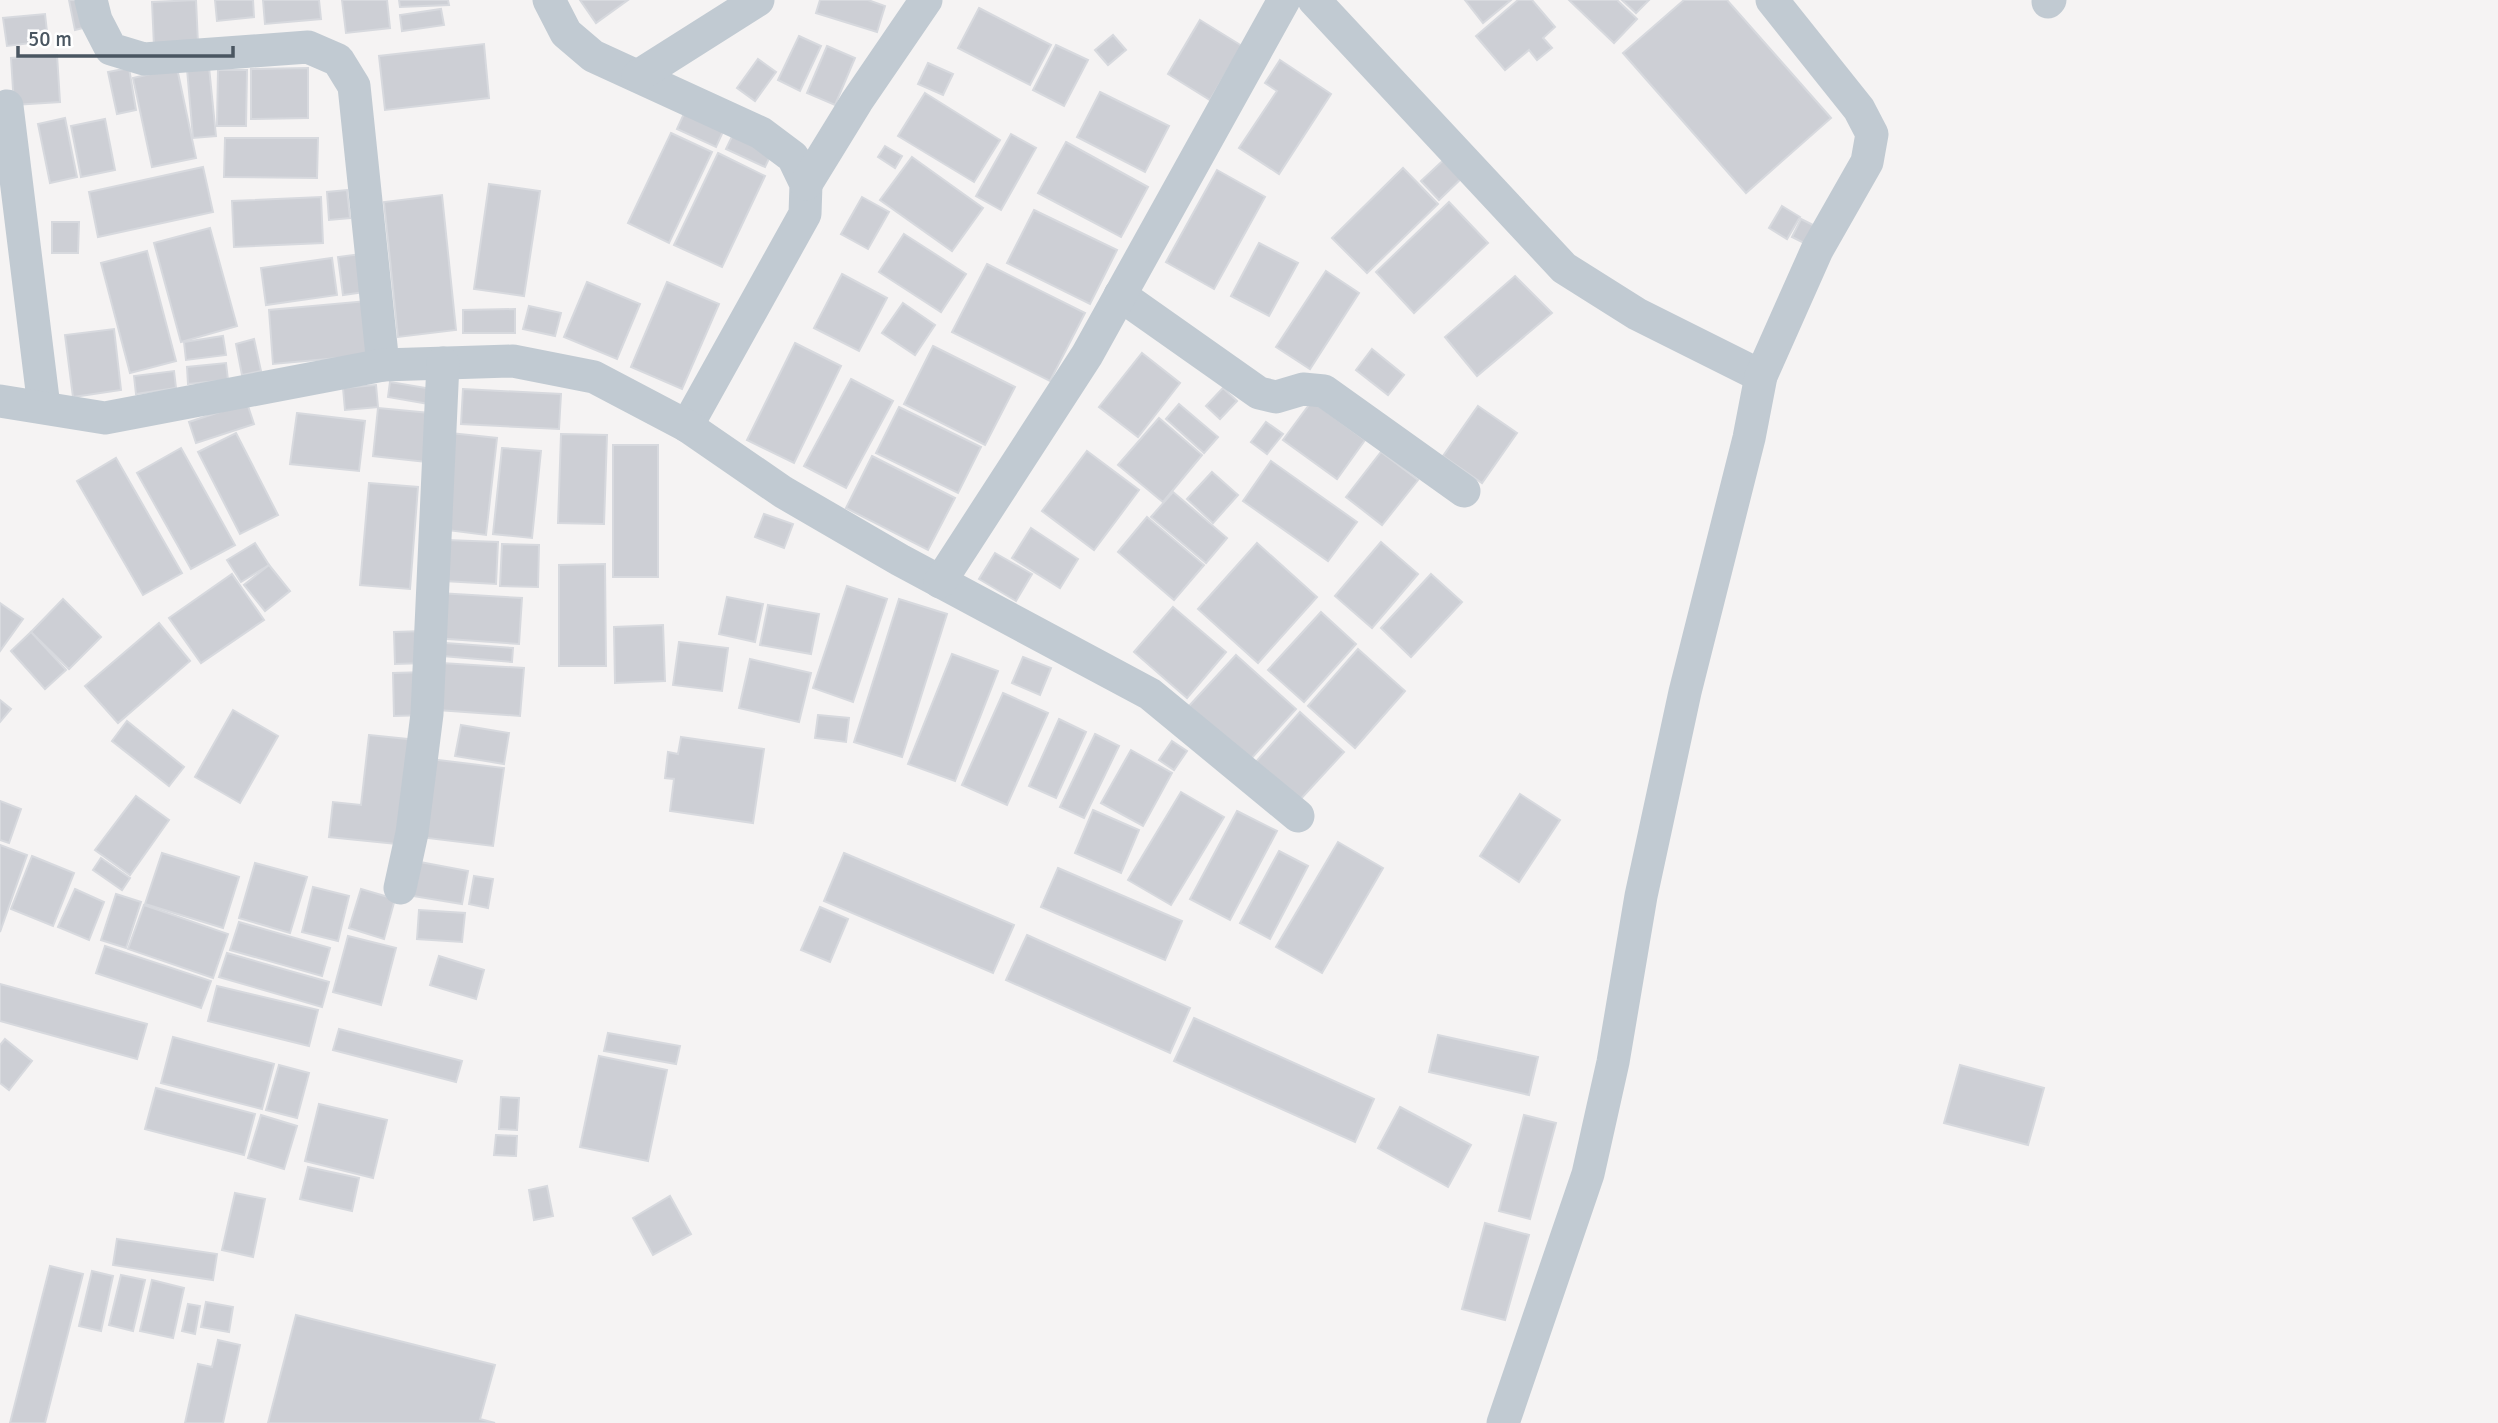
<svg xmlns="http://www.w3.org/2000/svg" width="2498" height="1423" font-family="Signika,sans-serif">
	<rect width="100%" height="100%" fill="#f5f3f3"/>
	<g fill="#cdcfd5" stroke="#d7d9de" stroke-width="2">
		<polygon points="69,0 89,0 95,25 75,30"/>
		<polygon points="196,0 198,44 154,46 152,2"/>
		<polygon points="215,0 253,0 254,17 217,21"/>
		<polygon points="263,0 319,0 321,19 265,24"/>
		<polygon points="342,0 387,0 390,28 346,33"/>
		<polygon points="399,0 448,0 449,5 400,7"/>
		<polygon points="580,0 628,0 596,23"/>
		<polygon points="820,0 868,0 885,6 877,32 816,13"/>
		<polygon points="1465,0 1511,0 1483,23"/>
		<polygon points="1518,0 1532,0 1555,27 1543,38 1552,48 1537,60 1529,50 1505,70 1476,36"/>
		<polygon points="1569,0 1617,0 1637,19 1614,43"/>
		<polygon points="1622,0 1649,0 1636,13"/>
		<polygon points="1684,0 1727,0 1831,118 1746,193 1623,53"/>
		<polygon points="979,8 1051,45 1030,85 958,48"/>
		<polygon points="441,9 444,25 402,31 400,15"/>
		<polygon points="45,14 48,41 7,46 3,18"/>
		<polygon points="1200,20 1242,46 1210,100 1168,74"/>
		<polygon points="1113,35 1126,50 1108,65 1095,50"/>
		<polygon points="799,36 821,46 800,91 778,80"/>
		<polygon points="484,44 489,98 385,110 379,56"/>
		<polygon points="1056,45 1088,60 1064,106 1033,90"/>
		<polygon points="827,46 855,58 835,105 807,93"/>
		<polygon points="57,55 60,102 14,105 11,58"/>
		<polygon points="758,59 776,72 755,101 737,88"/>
		<polygon points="1280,60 1331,94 1279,174 1239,148 1277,91 1265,83"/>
		<polygon points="928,63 953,74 943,95 918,84"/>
		<polygon points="209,67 216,136 193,138 187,69"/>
		<polygon points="129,68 136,110 117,114 108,72"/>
		<polygon points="177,68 196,158 152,167 133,78"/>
		<polygon points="308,68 308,118 251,119 251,69"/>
		<polygon points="218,70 247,70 246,126 217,126"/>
		<polygon points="1100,92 1169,126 1145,172 1077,137"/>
		<polygon points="925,93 1000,140 974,182 898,136"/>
		<polygon points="687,107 726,125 716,147 677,129"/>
		<polygon points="65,118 77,177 50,183 38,124"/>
		<polygon points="105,119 115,170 81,177 71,126"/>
		<polygon points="737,126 776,144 765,167 726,149"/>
		<polygon points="671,133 712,152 669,243 628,223"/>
		<polygon points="1011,134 1036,148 1001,210 976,196"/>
		<polygon points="225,138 318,138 317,178 224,177"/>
		<polygon points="1066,142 1148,187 1121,237 1038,193"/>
		<polygon points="885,146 902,156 895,168 878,157"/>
		<polygon points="718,153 765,176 722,267 674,245"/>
		<polygon points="1448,156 1466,174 1439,200 1421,181"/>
		<polygon points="912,157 983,208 952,251 880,200"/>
		<polygon points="203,167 213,212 98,237 89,192"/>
		<polygon points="1403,168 1438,204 1367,273 1332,238"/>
		<polygon points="1217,170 1265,197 1214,289 1166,262"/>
		<polygon points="489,184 540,191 524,296 474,289"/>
		<polygon points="347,190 350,218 329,220 327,192"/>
		<polygon points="442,195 456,330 398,337 384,202"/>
		<polygon points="321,197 323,243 234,247 232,201"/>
		<polygon points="862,197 889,212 868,249 841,234"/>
		<polygon points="1449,202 1488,243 1414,313 1376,272"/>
		<polygon points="1782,206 1800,217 1787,239 1769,228"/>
		<polygon points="1034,210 1117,250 1090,304 1007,263"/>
		<polygon points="1801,219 1819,228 1810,246 1792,237"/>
		<polygon points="52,222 79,222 78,253 52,253"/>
		<polygon points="210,228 237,326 181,342 154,243"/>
		<polygon points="904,234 966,274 941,312 879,272"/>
		<polygon points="1259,243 1298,263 1269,316 1231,296"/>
		<polygon points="147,251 176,361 130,373 101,263"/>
		<polygon points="361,254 365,292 343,295 338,257"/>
		<polygon points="332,258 337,295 266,305 261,268"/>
		<polygon points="987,264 1085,313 1050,381 952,332"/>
		<polygon points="1326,271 1359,293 1310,369 1276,347"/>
		<polygon points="842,274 887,298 859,351 814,328"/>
		<polygon points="1515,276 1552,313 1477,376 1445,337"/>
		<polygon points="587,282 640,304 617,359 564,337"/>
		<polygon points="667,282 719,304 682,389 631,367"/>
		<polygon points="367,301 371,355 273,364 269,310"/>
		<polygon points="903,303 935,325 915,355 882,333"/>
		<polygon points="529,306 561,313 555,336 523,329"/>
		<polygon points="515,309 515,333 463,333 463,310"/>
		<polygon points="114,329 121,390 73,397 65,335"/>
		<polygon points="223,336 226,355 186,360 184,342"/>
		<polygon points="254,339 261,371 242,375 236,344"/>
		<polygon points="795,343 841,366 794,463 747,440"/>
		<polygon points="933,346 1015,387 985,445 904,404"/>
		<polygon points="1372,349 1404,375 1388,395 1356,370"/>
		<polygon points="1142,353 1180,383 1138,437 1099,407"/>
		<polygon points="226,363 228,380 188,384 187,367"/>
		<polygon points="174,371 176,388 136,394 134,376"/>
		<polygon points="851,379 893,401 846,488 804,466"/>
		<polygon points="390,382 432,389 429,404 388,397"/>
		<polygon points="376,385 378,407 345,410 343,388"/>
		<polygon points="1223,388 1237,401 1220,419 1206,406"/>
		<polygon points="463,389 561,394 559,429 461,424"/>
		<polygon points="1312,401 1365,440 1337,479 1283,440"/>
		<polygon points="247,403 254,424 196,443 189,422"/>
		<polygon points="1179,404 1218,437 1204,453 1166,419"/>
		<polygon points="1478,406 1517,433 1482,483 1443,456"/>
		<polygon points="899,407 981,447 958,493 876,453"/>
		<polygon points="378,408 440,414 435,463 373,456"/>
		<polygon points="297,413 365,421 359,471 290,464"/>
		<polygon points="1159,418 1202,455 1163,502 1118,465"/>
		<polygon points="1266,422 1283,434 1267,454 1251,442"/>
		<polygon points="236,433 278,515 240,534 198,452"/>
		<polygon points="450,433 497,438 486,535 439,529"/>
		<polygon points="561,434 607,435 604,524 558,523"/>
		<rect x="613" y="445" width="45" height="132"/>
		<polygon points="181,448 235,545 191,569 137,473"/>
		<polygon points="502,448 541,451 532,538 493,534"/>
		<polygon points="1087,451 1139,490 1094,550 1042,511"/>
		<polygon points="1381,452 1418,480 1382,525 1346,497"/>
		<polygon points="872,456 955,498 928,550 846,508"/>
		<polygon points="116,458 182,573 143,595 77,481"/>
		<polygon points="1271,461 1357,522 1328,561 1243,501"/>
		<polygon points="1212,472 1238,495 1213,523 1187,499"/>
		<polygon points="369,483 418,487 410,589 360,585"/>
		<polygon points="1173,492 1227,538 1206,563 1151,517"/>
		<polygon points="764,514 793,524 784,548 755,537"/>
		<polygon points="1147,517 1204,565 1174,600 1118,552"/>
		<polygon points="1031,528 1078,559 1060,588 1012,558"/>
		<polygon points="446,540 498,542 496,584 444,581"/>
		<polygon points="1381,542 1418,574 1372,628 1335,596"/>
		<polygon points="255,543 269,565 241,582 227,560"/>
		<polygon points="1257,543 1317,597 1258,663 1198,609"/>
		<polygon points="502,544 539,545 538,587 500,586"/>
		<polygon points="995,553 1032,574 1016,601 979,579"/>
		<polygon points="605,564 606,666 559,666 559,565"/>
		<polygon points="269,565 290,591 265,611 244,585"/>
		<polygon points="232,574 264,620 201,663 169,618"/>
		<polygon points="1431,574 1462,602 1411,657 1381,628"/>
		<polygon points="847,586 887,599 853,702 813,688"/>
		<polygon points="438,593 522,598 519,644 434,638"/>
		<polygon points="727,597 763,604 755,642 719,634"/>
		<polygon points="63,599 101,637 69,669 31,632"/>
		<polygon points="899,599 947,614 902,757 854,742"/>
		<polygon points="0,603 23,619 0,651"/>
		<polygon points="768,605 819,614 811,654 760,645"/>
		<polygon points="1173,607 1226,652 1187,698 1134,652"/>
		<polygon points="1321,612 1356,644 1304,702 1268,670"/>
		<polygon points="159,623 190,661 118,723 85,686"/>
		<polygon points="663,625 665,681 615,683 614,627"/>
		<polygon points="425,631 426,663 395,664 394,632"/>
		<polygon points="31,632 66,670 45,689 11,651"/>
		<polygon points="432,642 513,648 512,662 431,655"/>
		<polygon points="679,642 728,648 722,691 673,685"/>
		<polygon points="1358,649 1405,691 1355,748 1308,706"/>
		<polygon points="952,654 998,671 955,781 908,764"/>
		<polygon points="1236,655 1296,709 1249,761 1189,706"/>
		<polygon points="1023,657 1051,668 1040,695 1012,683"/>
		<polygon points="750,659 811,673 799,722 739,708"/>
		<polygon points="441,663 524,668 520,716 438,710"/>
		<polygon points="427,672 427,715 394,716 393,673"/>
		<polygon points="1003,693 1048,713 1007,805 962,785"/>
		<polygon points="0,700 11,709 0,722"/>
		<polygon points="233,710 278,736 240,803 195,777"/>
		<polygon points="1300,712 1344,752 1297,803 1254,764"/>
		<polygon points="818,715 849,718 846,742 815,738"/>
		<polygon points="1059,719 1086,732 1056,798 1029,786"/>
		<polygon points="127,721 184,767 169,786 112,741"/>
		<polygon points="461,725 509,733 504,764 455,756"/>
		<polygon points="1095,734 1119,746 1084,818 1060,807"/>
		<polygon points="369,735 417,740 406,845 329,837 333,802 361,805"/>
		<polygon points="681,737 764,749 753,823 670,811 674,779 665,778 668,752 678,754"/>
		<polygon points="1172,741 1187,751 1174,770 1159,760"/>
		<polygon points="1131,750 1172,773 1143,826 1101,803"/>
		<polygon points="430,759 504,768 493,846 419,837"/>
		<polygon points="1181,792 1224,817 1171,905 1128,880"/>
		<polygon points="1520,794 1560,820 1519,882 1480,856"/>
		<polygon points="136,796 169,820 130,875 95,850"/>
		<polygon points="0,801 21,809 9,843 0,840"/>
		<polygon points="1093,810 1139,830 1121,873 1075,853"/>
		<polygon points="1237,811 1277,831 1230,920 1190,899"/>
		<polygon points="1338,842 1383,868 1322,973 1276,947"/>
		<polygon points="0,845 27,855 0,932"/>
		<polygon points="1279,851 1308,866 1270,939 1240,923"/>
		<polygon points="162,853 239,877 223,928 145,904"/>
		<polygon points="844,853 1014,925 993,973 824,901"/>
		<polygon points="32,856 74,873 53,926 11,909"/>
		<polygon points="101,858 130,878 122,890 93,870"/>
		<polygon points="420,862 468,871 462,904 413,896"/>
		<polygon points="255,863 307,877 290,933 239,918"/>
		<polygon points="1058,868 1182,921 1165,960 1041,907"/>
		<polygon points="474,876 493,879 488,908 469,904"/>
		<polygon points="313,887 349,896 338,941 302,932"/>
		<polygon points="75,889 104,902 89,940 58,927"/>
		<polygon points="361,889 395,899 384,939 349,928"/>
		<polygon points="116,894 141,902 126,948 101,940"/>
		<polygon points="144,905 228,934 213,978 128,949"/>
		<polygon points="820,907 848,919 830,962 801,950"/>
		<polygon points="419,910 465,913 462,942 417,939"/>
		<polygon points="239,922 330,948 322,976 230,950"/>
		<polygon points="1027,935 1190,1008 1170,1053 1006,980"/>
		<polygon points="348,936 396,948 381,1005 333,992"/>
		<polygon points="105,946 211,981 201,1008 96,973"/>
		<polygon points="227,953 329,982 322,1007 219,977"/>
		<polygon points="439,956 484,970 476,999 430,985"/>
		<polygon points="0,984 147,1024 137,1059 0,1021"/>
		<polygon points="217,986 318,1010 309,1046 208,1021"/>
		<polygon points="1194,1018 1374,1099 1355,1142 1174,1061"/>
		<polygon points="339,1029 462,1061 456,1082 333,1050"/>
		<polygon points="608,1033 680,1046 676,1064 604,1051"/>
		<polygon points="1438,1035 1538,1057 1529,1095 1429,1072"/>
		<polygon points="173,1037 274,1064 262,1109 161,1083"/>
		<polygon points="5,1039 32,1061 9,1090 0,1083 0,1045"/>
		<polygon points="599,1056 667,1070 648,1161 580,1147"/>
		<polygon points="279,1065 309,1073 297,1118 266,1110"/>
		<polygon points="1960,1065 2044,1088 2028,1145 1944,1123"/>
		<polygon points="156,1088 255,1114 244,1155 145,1129"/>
		<polygon points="501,1097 519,1098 517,1130 499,1129"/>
		<polygon points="319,1104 387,1120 373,1178 305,1161"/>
		<polygon points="1400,1107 1471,1145 1448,1187 1378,1148"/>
		<polygon points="261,1115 297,1126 284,1169 248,1158"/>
		<polygon points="1524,1115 1556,1123 1530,1219 1499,1211"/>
		<polygon points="496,1135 517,1136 516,1156 494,1155"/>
		<polygon points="308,1167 359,1178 352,1211 300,1199"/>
		<polygon points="547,1186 553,1216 534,1220 529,1190"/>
		<polygon points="235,1193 265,1199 253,1257 222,1250"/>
		<polygon points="670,1196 691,1234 653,1255 633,1218"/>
		<polygon points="1485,1223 1529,1235 1505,1320 1462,1309"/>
		<polygon points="117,1239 217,1254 213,1280 113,1265"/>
		<polygon points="50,1266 83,1274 45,1423 10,1423"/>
		<polygon points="92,1271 113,1276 101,1331 79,1326"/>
		<polygon points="121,1275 145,1280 133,1331 109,1325"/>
		<polygon points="152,1280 184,1288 173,1338 140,1331"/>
		<polygon points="206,1302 233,1307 229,1332 201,1327"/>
		<polygon points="188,1304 200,1306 195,1334 182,1331"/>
		<polygon points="296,1315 495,1365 480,1419 495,1423 268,1423"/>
		<polygon points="218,1340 240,1345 223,1423 185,1423 198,1364 212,1367"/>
	</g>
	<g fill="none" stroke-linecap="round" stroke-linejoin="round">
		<g stroke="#c1cad2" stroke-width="33">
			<polyline points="91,0 96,20 111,49 144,59 308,47 338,60 354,86 383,365"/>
			<polyline points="549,0 566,33 593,56 761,133 793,157 806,184 805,214 687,426"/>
			<polyline points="1314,0 1564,268 1637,314 1761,376"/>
			<polyline points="2048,2 2050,0"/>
			<polyline points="638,76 758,0"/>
			<polyline points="7,106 44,407"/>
			<polyline points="806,184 857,101 926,0"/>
			<polyline points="1120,295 1259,393 1276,397 1303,389 1324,391 1464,491"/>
			<polyline points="0,401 105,418 383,365 513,361 594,377 687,426 783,492 900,560 1150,694 1298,816"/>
			<polyline points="940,582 1087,355 1284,0"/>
			<polyline points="400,888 412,833 427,714 443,363"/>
			<polyline points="1503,1423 1588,1174 1613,1062 1641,896 1685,692 1749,438 1761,376 1817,250 1867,162 1872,134 1859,109 1772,0"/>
		</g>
	</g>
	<path d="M18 46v10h215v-10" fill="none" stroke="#4a5661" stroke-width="3.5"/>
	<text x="28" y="46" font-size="21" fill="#4a5661" stroke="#ffffff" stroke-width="5" paint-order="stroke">50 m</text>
</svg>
